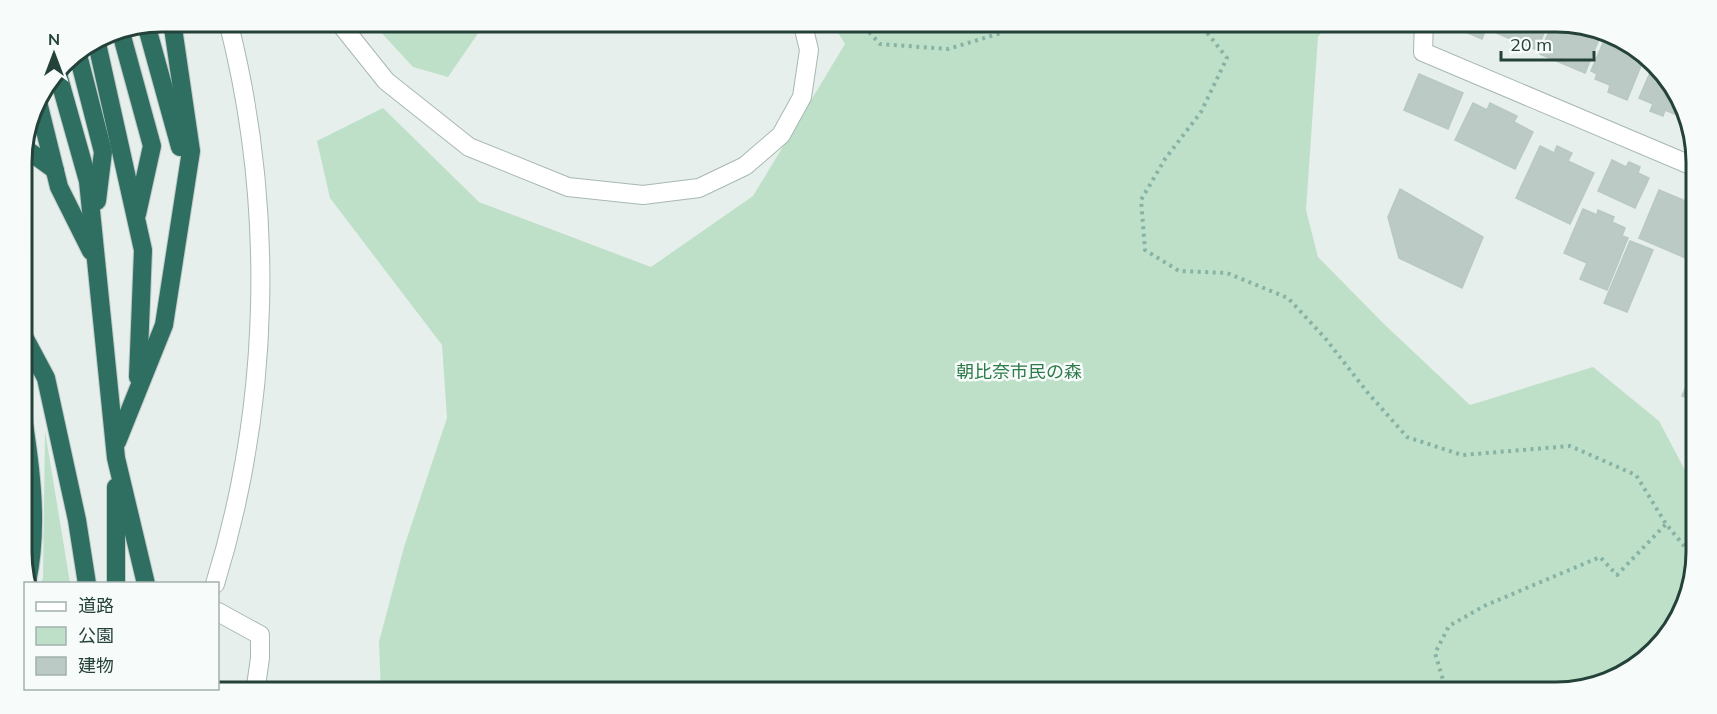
<svg xmlns="http://www.w3.org/2000/svg" width="1717" height="714" font-family="Mulish,'Noto Sans JP',sans-serif">
	<rect width="100%" height="100%" fill="#e6efeb"/>
	<g fill="#bfe0c8">
		<polygon points="375,21 471,21 481,29 448,77 413,67 378,29"/>
		<polygon points="831,21 1329,21 1318,37 1306,210 1318,257 1385,325 1470,405 1593,367 1659,421 1696,491 1696,553 1685,606 1634,669 1564,693 381,693 379,642 404,547 447,418 442,345 330,198 317,141 383,108 479,202 651,267 753,196 845,44"/>
		<polygon points="45,431 70,583 41,583 43,578"/>
	</g>
	<g fill="#bbcac4" stroke="#b8c9c2" stroke-width="1.5">
		<polygon points="1440,21 1489,21 1482,39"/>
		<polygon points="1496,21 1549,21 1537,50 1492,31"/>
		<polygon points="1553,21 1563,23 1600,37 1585,73 1540,54"/>
		<polygon points="1603,43 1643,61 1627,100 1608,92 1610,85 1595,79 1597,74 1591,71"/>
		<polygon points="1653,66 1667,76 1684,118 1665,110 1663,116 1650,111 1653,104 1639,98"/>
		<polygon points="1419,74 1463,93 1448,129 1404,110"/>
		<polygon points="1473,103 1487,110 1490,103 1517,116 1514,122 1533,132 1515,169 1455,140"/>
		<polygon points="1540,146 1554,153 1557,146 1572,153 1568,161 1594,173 1570,224 1516,198"/>
		<polygon points="1612,160 1626,167 1629,162 1640,167 1638,173 1649,178 1635,208 1598,191"/>
		<polygon points="1400,189 1483,237 1462,288 1399,258 1388,217"/>
		<polygon points="1659,190 1695,205 1695,262 1639,238"/>
		<polygon points="1583,209 1597,215 1598,210 1614,217 1612,222 1625,228 1622,236 1628,238 1607,290 1580,279 1587,263 1564,253"/>
		<polygon points="1630,241 1653,250 1627,312 1604,303"/>
		<polygon points="1695,365 1696,401 1682,396"/>
	</g>
	<g fill="none" stroke-linecap="round" stroke-linejoin="round">
		<g stroke="#a8b8b2" stroke-width="20">
			<g id="minor">
				<polyline points="338,21 386,81 469,147 568,187 643,195 699,188 745,166 781,135 802,97 809,50 802,21"/>
				<polyline points="1424,21 1423,52 1695,167"/>
				<path d="M215 584C271 403 275 204 228 21"/>
				<polyline points="218,612 260,635 260,658 255,693"/>
				<polyline points="171,693 173,688"/>
			</g>
		</g>
		<g stroke="#c2cac8" stroke-width="20">
			<g id="highway">
				<polyline points="146,24 180,147"/>
				<polyline points="120,29 152,146 137,214"/>
				<polyline points="96,39 143,250 138,377"/>
				<polyline points="77,51 103,152 97,201"/>
				<polyline points="57,71 88,181 116,458 146,584"/>
				<polyline points="37,98 59,187 91,251"/>
				<polyline points="24,141 26,149 55,170"/>
				<polyline points="22,333 46,378 77,520 87,584"/>
				<path d="M22 411C31 467 39 527 27 582"/>
				<polyline points="117,442 164,325 191,151 172,21"/>
				<polyline points="116,584 116,487"/>
				<polyline points="160,688 160,693"/>
			</g>
		</g>
		<g stroke="#86b3a5" stroke-width="4" stroke-dasharray="3 4.5" stroke-linecap="butt">
			<polyline points="859,21 880,44 948,49 1001,33 1013,21"/>
			<polyline points="1198,21 1227,58 1201,112 1165,159 1141,200 1145,250 1179,271 1227,273 1288,298 1325,338 1368,393 1407,437 1462,455 1570,446 1636,475 1666,524 1695,559"/>
			<polyline points="1447,693 1435,653 1449,626 1484,606 1600,557 1617,575 1666,524"/>
		</g>
		<use href="#minor" stroke="#fff" stroke-width="18"/>
		<use href="#highway" stroke="#2f6f62" stroke-width="18"/>
	</g>
	<g text-anchor="middle" stroke-width="5" stroke-linejoin="round" paint-order="stroke">
		<g font-size="18" fill="#2d7a4b" stroke="#f7fbf9">
			<text x="1019" y="378">朝比奈市民の森</text>
		</g>
	</g>
	<path d="M0 0H1717V714H0ZM162 32H1556A130 130 0 0 1 1686 162V552A130 130 0 0 1 1556 682H162A130 130 0 0 1 32 552V162A130 130 0 0 1 162 32Z" fill="#f7fbf9" fill-rule="evenodd"/>
	<path fill="none" stroke="#24423a" stroke-width="3" d="M162 32H1556A130 130 0 0 1 1686 162V552A130 130 0 0 1 1556 682H162A130 130 0 0 1 32 552V162A130 130 0 0 1 162 32Z"/>
	<rect x="24" y="582" width="195" height="108" fill="#f7fbf9" stroke="#a3b1ad" stroke-width="1.5"/>
	<rect x="36" y="602" width="30" height="9" fill="#ffffff" stroke="#a3b1ad" stroke-width="1.5"/>
	<text x="78" y="612" font-size="18" fill="#24423a">道路</text>
	<rect x="36" y="627" width="30" height="18" fill="#bfe0c8" stroke="#a3b1ad" stroke-width="1.5"/>
	<text x="78" y="642" font-size="18" fill="#24423a">公園</text>
	<rect x="36" y="657" width="30" height="18" fill="#bbcac4" stroke="#a3b1ad" stroke-width="1.5"/>
	<text x="78" y="672" font-size="18" fill="#24423a">建物</text>
	<g transform="translate(54 54)" stroke="#f7fbf9" stroke-width="4.5" paint-order="stroke">
	<path d="M0-4.5L10 22L0 15L-10 22Z" fill="#24423a"/>
	<text y="-9" font-size="16" font-weight="bold" text-anchor="middle" fill="#24423a">N</text>
	</g>
	<path d="M1501 51v9h93v-9" fill="none" stroke="#24423a" stroke-width="3"/>
	<text x="1510" y="51" font-size="18" fill="#24423a" stroke="#f7fbf9" stroke-width="4.5" paint-order="stroke">20 m</text>
</svg>
